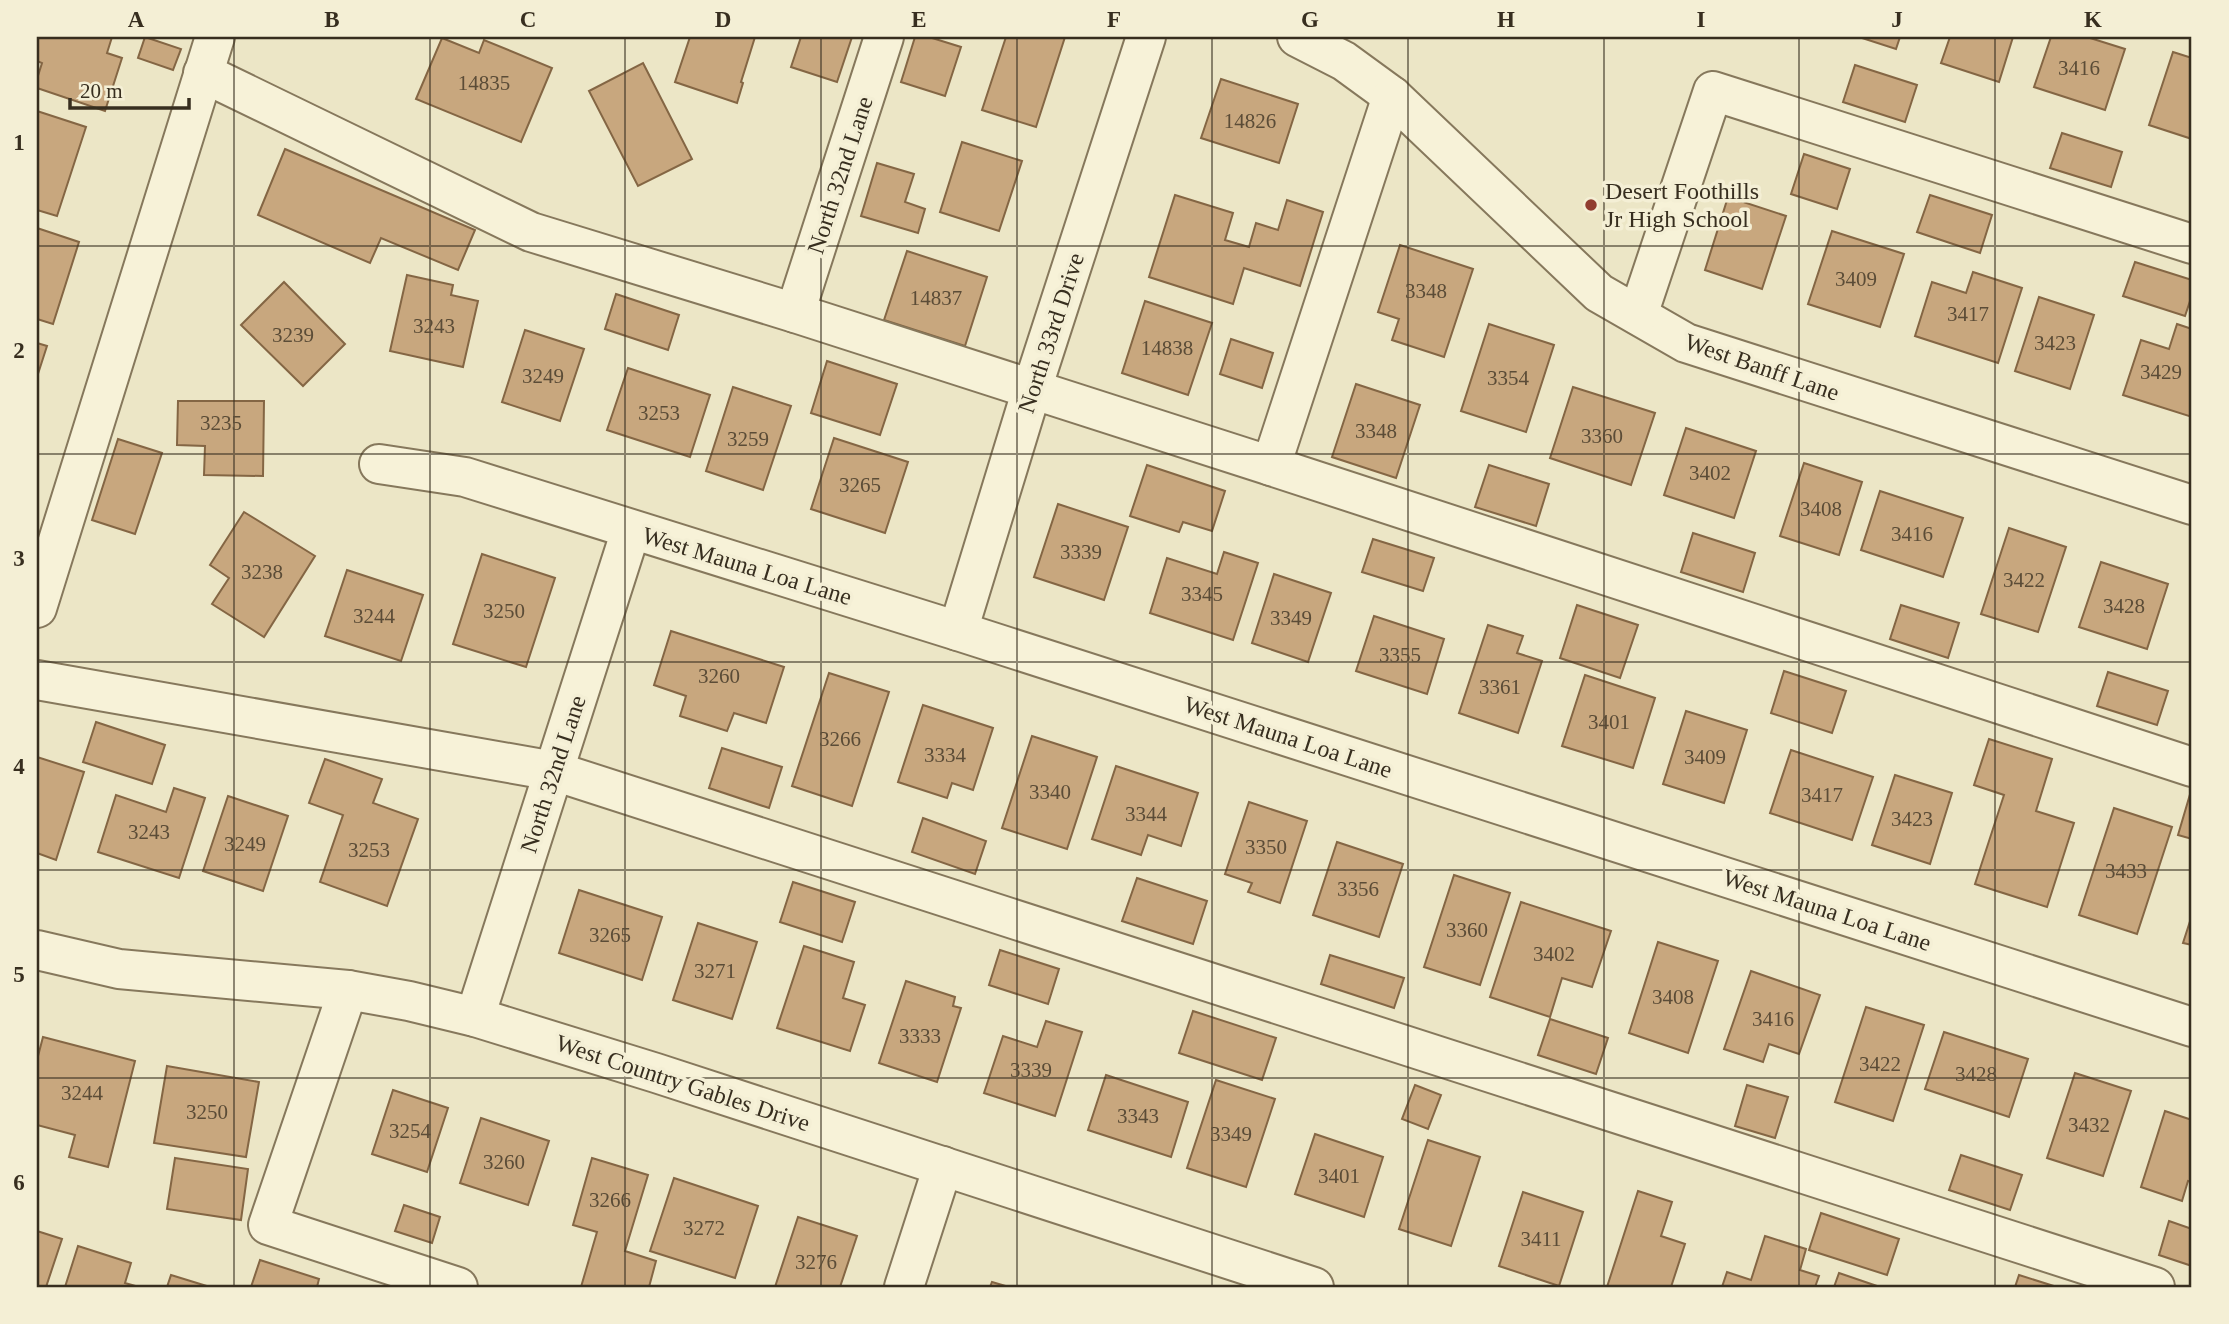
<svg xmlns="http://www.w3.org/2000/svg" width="2229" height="1324" font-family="'Times New Roman',serif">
	<rect width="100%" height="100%" fill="#ece6c6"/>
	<g fill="#c8a77e" stroke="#846644" stroke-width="2">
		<polygon points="37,37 112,37 107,53 122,58 105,111 37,88 37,79 42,63 37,61"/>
		<polygon points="145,37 181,49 173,70 138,58"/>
		<polygon points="690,37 755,37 741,82 743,83 737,103 675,82"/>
		<polygon points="801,37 852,37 837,82 791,67"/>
		<polygon points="915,37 929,37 961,47 945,96 901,82"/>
		<polygon points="1006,37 1065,37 1036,127 982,110"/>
		<polygon points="1859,37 1900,37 1896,49"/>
		<polygon points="1950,37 2013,37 1999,82 1941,63"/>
		<polygon points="2051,37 2087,37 2125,49 2105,110 2034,87"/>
		<polygon points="442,38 479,53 484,40 552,68 521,142 416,99"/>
		<polygon points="2173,52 2192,58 2192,139 2149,125"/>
		<polygon points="643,63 692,159 638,186 589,91"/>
		<polygon points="1855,65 1917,85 1905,122 1843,102"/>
		<polygon points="1221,79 1298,104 1279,163 1201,138"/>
		<polygon points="37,111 86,127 57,216 37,210"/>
		<polygon points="2062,133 2122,152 2111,187 2050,168"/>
		<polygon points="962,142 1022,161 999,231 940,212"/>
		<polygon points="285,149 475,230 458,270 381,238 370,263 258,215"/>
		<polygon points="1804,154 1850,169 1837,209 1791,194"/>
		<polygon points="877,163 914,174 905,202 925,209 918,233 861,216"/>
		<polygon points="1175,195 1233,213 1225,240 1249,247 1256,223 1278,230 1287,200 1323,212 1300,286 1244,268 1233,304 1149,277"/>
		<polygon points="1930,195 1992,215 1980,253 1917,232"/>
		<polygon points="1728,197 1786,216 1762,289 1705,270"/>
		<polygon points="37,228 79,242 53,324 37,319"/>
		<polygon points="1832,231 1904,254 1880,327 1808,304"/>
		<polygon points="1400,245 1473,269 1444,357 1392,340 1399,319 1378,312"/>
		<polygon points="907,251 987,277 965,346 884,320"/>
		<polygon points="2135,262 2192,280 2192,295 2185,316 2123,296"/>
		<polygon points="1973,272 2022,288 1998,363 1915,336 1932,282 1966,293"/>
		<polygon points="407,275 453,285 451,295 478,301 463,367 390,351"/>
		<polygon points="284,282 345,344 303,386 241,325"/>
		<polygon points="616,294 679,315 668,350 605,329"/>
		<polygon points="2039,297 2094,315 2070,389 2015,371"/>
		<polygon points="1145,301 1212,323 1188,395 1122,373"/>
		<polygon points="1489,324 1554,345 1526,432 1461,411"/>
		<polygon points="2177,324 2192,329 2192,417 2123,395 2141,340 2169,349"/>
		<polygon points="525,330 584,349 560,421 502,402"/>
		<polygon points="1231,339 1273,353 1262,388 1220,374"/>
		<polygon points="37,343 47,346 37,377"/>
		<polygon points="827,361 897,384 880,435 811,413"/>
		<polygon points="628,368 710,395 690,457 607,430"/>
		<polygon points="1356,384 1420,405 1396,478 1332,457"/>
		<polygon points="733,387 791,406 763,490 706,471"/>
		<polygon points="1573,387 1655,413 1631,485 1550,458"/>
		<polygon points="178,401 264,401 263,476 204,475 205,446 177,445"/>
		<polygon points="1686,428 1756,451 1734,518 1664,495"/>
		<polygon points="834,438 908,462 885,533 811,509"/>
		<polygon points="118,439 162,453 135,534 92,520"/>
		<polygon points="1804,463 1862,482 1839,555 1780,536"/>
		<polygon points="1147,465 1225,491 1212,531 1183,522 1179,532 1130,516"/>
		<polygon points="1489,465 1549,484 1536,526 1475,507"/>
		<polygon points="1880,491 1963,518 1943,577 1861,550"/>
		<polygon points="1058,504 1128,527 1104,600 1034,577"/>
		<polygon points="244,512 315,556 264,637 212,604 229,578 210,565"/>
		<polygon points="2009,528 2066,547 2038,632 1981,614"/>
		<polygon points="1693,533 1755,553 1743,592 1681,572"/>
		<polygon points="1373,539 1434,558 1423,591 1362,572"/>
		<polygon points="1224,552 1258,563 1233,640 1150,613 1167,558 1217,574"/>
		<polygon points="482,554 555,578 526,667 453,644"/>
		<polygon points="2101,562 2168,584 2147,649 2079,627"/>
		<polygon points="347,570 423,595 401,661 325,636"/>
		<polygon points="1274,574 1331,593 1308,662 1252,643"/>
		<polygon points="1577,605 1638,625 1620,678 1560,658"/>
		<polygon points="1901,605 1959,623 1948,658 1890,639"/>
		<polygon points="1374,616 1444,639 1427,694 1356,671"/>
		<polygon points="1488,625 1523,636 1517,653 1542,661 1518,733 1459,713"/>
		<polygon points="671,631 784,667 766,723 734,713 727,731 680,716 686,696 654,685"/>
		<polygon points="1784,671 1846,691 1832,733 1771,713"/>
		<polygon points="2108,672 2168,691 2157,725 2097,706"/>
		<polygon points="829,673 889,692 852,806 792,786"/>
		<polygon points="1585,675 1655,698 1633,768 1562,746"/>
		<polygon points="923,705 993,728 973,790 952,783 947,798 898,782"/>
		<polygon points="1686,711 1747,730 1724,803 1663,784"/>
		<polygon points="96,722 165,745 152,784 83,762"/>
		<polygon points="1032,736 1097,757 1067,849 1002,828"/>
		<polygon points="1989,739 2052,759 2036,811 2074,823 2047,907 1975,884 2004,795 1974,785"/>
		<polygon points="722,748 782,767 769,808 709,788"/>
		<polygon points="1791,750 1873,777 1852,840 1770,813"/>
		<polygon points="37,757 84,772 56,860 37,853"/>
		<polygon points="325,759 382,779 373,803 418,819 387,906 320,882 343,815 309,803"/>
		<polygon points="1116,766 1198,793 1181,846 1148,835 1141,855 1092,839"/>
		<polygon points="1895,775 1952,793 1930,864 1872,845"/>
		<polygon points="174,788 205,798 179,878 98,852 116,795 166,812"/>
		<polygon points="2191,791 2192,792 2192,839 2178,835"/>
		<polygon points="228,796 288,816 263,891 203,871"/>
		<polygon points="1249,802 1307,821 1280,903 1248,892 1252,883 1225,874"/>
		<polygon points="2114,808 2172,827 2137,934 2079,915"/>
		<polygon points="923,818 986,841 975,874 912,852"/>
		<polygon points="1337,842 1403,864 1379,937 1313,915"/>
		<polygon points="1454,875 1510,893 1480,985 1424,967"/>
		<polygon points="1137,878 1207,901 1193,944 1122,921"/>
		<polygon points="793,882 855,902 842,942 780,922"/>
		<polygon points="579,890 662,917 642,980 559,953"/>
		<polygon points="1521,902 1611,931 1592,987 1562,978 1550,1017 1490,997"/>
		<polygon points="2192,915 2192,945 2183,943"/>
		<polygon points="698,923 757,942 732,1019 673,1000"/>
		<polygon points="1658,942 1718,961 1688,1053 1629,1033"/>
		<polygon points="804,946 854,962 843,998 865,1005 850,1051 777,1028"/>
		<polygon points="1000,950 1059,969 1048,1004 989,985"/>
		<polygon points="1330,955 1404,978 1394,1008 1321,984"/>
		<polygon points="1751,971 1820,995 1799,1054 1769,1044 1763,1062 1724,1049"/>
		<polygon points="906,981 955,997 953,1006 961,1008 937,1082 879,1063"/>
		<polygon points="1866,1007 1924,1025 1893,1121 1835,1102"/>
		<polygon points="1193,1011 1276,1038 1262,1080 1179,1053"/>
		<polygon points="1550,1019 1608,1038 1596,1074 1538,1055"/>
		<polygon points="1046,1021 1082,1032 1055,1116 984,1093 1003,1036 1037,1047"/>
		<polygon points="1944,1032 2028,1059 2009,1117 1925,1089"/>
		<polygon points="43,1037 135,1061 108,1167 69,1157 75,1135 37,1125 37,1060"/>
		<polygon points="167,1066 259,1082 246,1157 154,1143"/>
		<polygon points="2075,1073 2131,1091 2103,1176 2047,1158"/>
		<polygon points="1106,1075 1188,1102 1171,1157 1088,1130"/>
		<polygon points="1216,1080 1275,1099 1246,1187 1187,1168"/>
		<polygon points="1415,1085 1441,1095 1428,1129 1402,1119"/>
		<polygon points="1747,1085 1788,1097 1775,1138 1735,1126"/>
		<polygon points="393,1090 448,1108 427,1172 372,1154"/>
		<polygon points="2165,1111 2192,1120 2192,1182 2188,1181 2182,1201 2141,1187"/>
		<polygon points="481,1118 549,1141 528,1205 460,1183"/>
		<polygon points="1315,1134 1383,1157 1364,1217 1295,1194"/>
		<polygon points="1428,1140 1480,1157 1451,1246 1399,1229"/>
		<polygon points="1961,1155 2022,1175 2010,1210 1949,1190"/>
		<polygon points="175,1158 248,1169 241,1220 167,1209"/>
		<polygon points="592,1158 648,1175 625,1251 656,1261 649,1287 581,1287 597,1232 573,1225"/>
		<polygon points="674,1178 758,1206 735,1278 650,1251"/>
		<polygon points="1638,1191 1672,1202 1661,1236 1685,1244 1671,1287 1607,1287"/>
		<polygon points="1523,1192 1583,1212 1559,1286 1499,1266"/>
		<polygon points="404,1205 440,1217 432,1243 395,1231"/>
		<polygon points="1821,1213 1899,1239 1887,1275 1809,1250"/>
		<polygon points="798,1217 857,1236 840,1287 775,1287"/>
		<polygon points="2169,1221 2192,1229 2192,1266 2159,1255"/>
		<polygon points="37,1231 62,1239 46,1287 37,1287"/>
		<polygon points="1765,1236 1806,1249 1800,1270 1819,1276 1815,1287 1722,1287 1727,1272 1751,1280"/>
		<polygon points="78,1246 131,1263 125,1283 139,1287 65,1287"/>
		<polygon points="260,1260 319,1279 317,1287 251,1287"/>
		<polygon points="1839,1273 1877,1286 1876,1287 1834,1287"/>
		<polygon points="171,1275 210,1287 167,1287"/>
		<polygon points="2019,1275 2057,1287 2015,1287"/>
		<polygon points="992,1282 1009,1287 990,1287"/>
	</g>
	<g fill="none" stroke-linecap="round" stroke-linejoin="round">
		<g stroke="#86785c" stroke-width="42">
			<g id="minor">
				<polyline points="1297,37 1344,61 1392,96 1599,293 1686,343 2192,505"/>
				<polyline points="203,73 531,232 795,313 1271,466 2192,767"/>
				<polyline points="795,313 884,37"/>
				<polyline points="1638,315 1713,91 2192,244"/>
				<polyline points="379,464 465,477 958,631 2192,1027"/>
				<polyline points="1271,466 1392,96"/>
				<polyline points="37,608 215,37"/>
				<polyline points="958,631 1032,389 1146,37"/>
				<polyline points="37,680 554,771 2155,1287"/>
				<polyline points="37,950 119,969 348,990 409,1001 475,1017 656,1073 1314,1287"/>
				<polyline points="348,990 268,1225 458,1287"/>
				<polyline points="475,1017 631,530"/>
				<polyline points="904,1287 943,1166"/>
			</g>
		</g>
		<use href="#minor" stroke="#f7f2d8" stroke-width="38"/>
	</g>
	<path fill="none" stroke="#372e1f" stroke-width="2" stroke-opacity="0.55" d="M234 37V1287M430 37V1287M625 37V1287M821 37V1287M1017 37V1287M1212 37V1287M1408 37V1287M1604 37V1287M1799 37V1287M1995 37V1287M37 246H2192M37 454H2192M37 662H2192M37 870H2192M37 1078H2192"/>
	<circle fill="#913d30" stroke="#f4efd5" stroke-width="2.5" cx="1591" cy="205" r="7"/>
	<g text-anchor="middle" stroke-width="7" stroke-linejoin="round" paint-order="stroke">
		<g font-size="21" fill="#5b4c37">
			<text x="2079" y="75">3416</text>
			<text x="484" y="90">14835</text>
			<text x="1250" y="128">14826</text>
			<text x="1856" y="286">3409</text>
			<text x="1426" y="298">3348</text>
			<text x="936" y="305">14837</text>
			<text x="1968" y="321">3417</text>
			<text x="434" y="333">3243</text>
			<text x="293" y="342">3239</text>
			<text x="2055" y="350">3423</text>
			<text x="1167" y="355">14838</text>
			<text x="2161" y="379">3429</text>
			<text x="543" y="383">3249</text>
			<text x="1508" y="385">3354</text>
			<text x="659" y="420">3253</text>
			<text x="221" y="430">3235</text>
			<text x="1376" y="438">3348</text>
			<text x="1602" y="443">3360</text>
			<text x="748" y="446">3259</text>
			<text x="1710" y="480">3402</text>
			<text x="860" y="492">3265</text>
			<text x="1821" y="516">3408</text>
			<text x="1912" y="541">3416</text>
			<text x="1081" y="559">3339</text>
			<text x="262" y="579">3238</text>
			<text x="2024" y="587">3422</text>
			<text x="1202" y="601">3345</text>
			<text x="2124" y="613">3428</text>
			<text x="504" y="618">3250</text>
			<text x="374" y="623">3244</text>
			<text x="1291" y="625">3349</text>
			<text x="1400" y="662">3355</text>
			<text x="719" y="683">3260</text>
			<text x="1500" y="694">3361</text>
			<text x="1609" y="729">3401</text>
			<text x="840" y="746">3266</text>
			<text x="945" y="762">3334</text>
			<text x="1705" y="764">3409</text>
			<text x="1050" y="799">3340</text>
			<text x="1822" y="802">3417</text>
			<text x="1146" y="821">3344</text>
			<text x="1912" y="826">3423</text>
			<text x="149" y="839">3243</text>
			<text x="245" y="851">3249</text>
			<text x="1266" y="854">3350</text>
			<text x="369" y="857">3253</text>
			<text x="2126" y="878">3433</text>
			<text x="1358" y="896">3356</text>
			<text x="1467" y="937">3360</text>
			<text x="610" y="942">3265</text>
			<text x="1554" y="961">3402</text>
			<text x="715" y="978">3271</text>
			<text x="1673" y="1004">3408</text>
			<text x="1773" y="1026">3416</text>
			<text x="920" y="1043">3333</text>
			<text x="1880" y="1071">3422</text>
			<text x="1031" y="1077">3339</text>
			<text x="1976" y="1081">3428</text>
			<text x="82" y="1100">3244</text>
			<text x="207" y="1119">3250</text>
			<text x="1138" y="1123">3343</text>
			<text x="2089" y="1132">3432</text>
			<text x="410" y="1138">3254</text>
			<text x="1231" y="1141">3349</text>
			<text x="504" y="1169">3260</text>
			<text x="1339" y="1183">3401</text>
			<text x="610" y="1207">3266</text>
			<text x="704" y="1235">3272</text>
			<text x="1541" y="1246">3411</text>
			<text x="816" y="1269">3276</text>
		</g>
		<g font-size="24" fill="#372e1f" stroke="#f4efd5">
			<text transform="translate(840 175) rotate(-72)" y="8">North 32nd Lane</text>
			<text transform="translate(1051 333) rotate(-72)" y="8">North 33rd Drive</text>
			<text transform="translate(1762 367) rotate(19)" y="8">West Banff Lane</text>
			<text transform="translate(747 566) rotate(17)" y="8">West Mauna Loa Lane</text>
			<text transform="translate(1288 737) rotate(18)" y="8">West Mauna Loa Lane</text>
			<text transform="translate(553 774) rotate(-72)" y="8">North 32nd Lane</text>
			<text transform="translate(1827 910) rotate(18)" y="8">West Mauna Loa Lane</text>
			<text transform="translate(683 1083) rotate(18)" y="8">West Country Gables Drive</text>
		</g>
		<g font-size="24" fill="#372e1f" stroke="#f4efd5" text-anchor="start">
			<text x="1605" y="199">Desert Foothills<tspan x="1605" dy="28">Jr High School</tspan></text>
		</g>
	</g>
	<rect width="2229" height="1324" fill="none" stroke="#f4efd5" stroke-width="77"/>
	<path d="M70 98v10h119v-10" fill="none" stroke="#372e1f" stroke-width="3.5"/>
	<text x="80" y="98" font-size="21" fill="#372e1f" stroke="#f4efd5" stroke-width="5" paint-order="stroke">20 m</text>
	<rect x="38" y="38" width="2152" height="1248" fill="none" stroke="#372e1f" stroke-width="2.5"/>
	<g font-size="23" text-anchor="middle" font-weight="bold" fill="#372e1f">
		<text x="136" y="27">A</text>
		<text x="332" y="27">B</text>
		<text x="528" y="27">C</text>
		<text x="723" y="27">D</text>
		<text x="919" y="27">E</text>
		<text x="1114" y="27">F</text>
		<text x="1310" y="27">G</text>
		<text x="1506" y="27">H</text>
		<text x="1701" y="27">I</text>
		<text x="1897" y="27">J</text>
		<text x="2093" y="27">K</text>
		<text x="19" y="150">1</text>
		<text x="19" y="358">2</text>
		<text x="19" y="566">3</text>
		<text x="19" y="774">4</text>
		<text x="19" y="982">5</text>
		<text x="19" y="1190">6</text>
	</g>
</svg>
